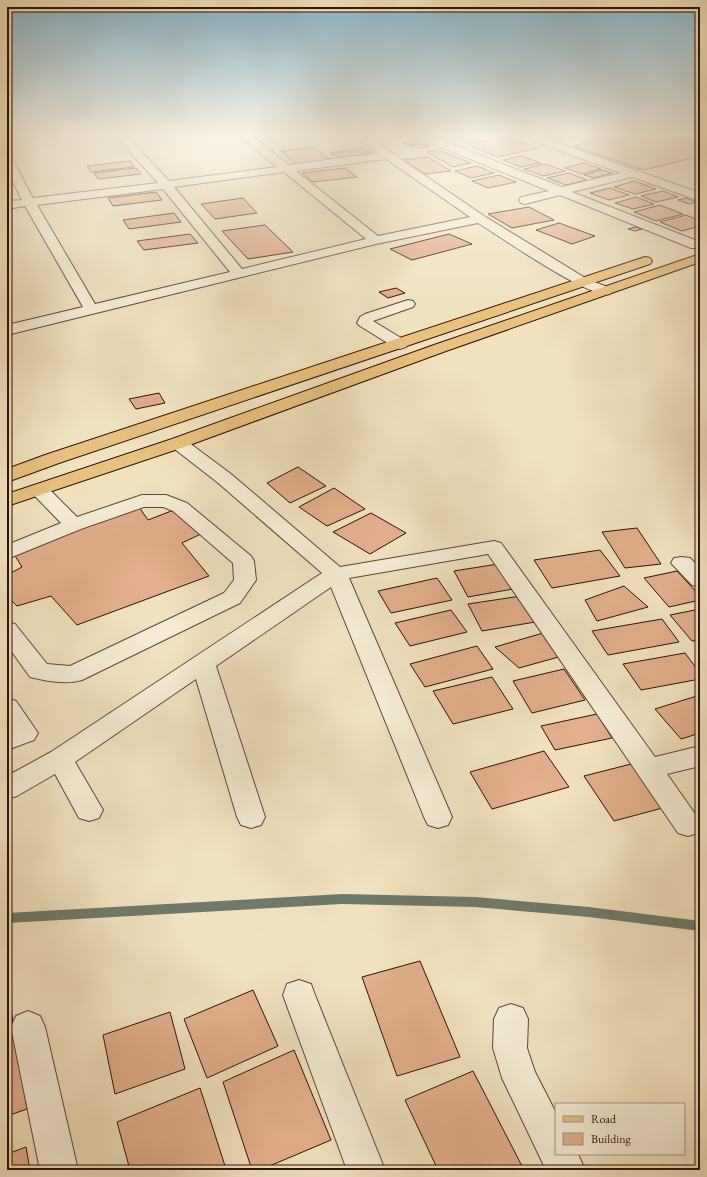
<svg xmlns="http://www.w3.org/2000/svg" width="707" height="1177" font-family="'EB Garamond',serif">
	<rect width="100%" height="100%" fill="#f1e2bf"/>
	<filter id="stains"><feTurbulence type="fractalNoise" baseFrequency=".005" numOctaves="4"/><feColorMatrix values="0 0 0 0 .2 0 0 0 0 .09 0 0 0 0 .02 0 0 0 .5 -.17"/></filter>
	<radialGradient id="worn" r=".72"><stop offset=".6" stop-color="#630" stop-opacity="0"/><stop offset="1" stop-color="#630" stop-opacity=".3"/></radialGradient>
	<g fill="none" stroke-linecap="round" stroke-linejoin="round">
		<polygon fill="#6f7a6a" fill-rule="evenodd" points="342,894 475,897 589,907 700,921 700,931 589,917 475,907 342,904 7,923 7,913"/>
	</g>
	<g fill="#e3af8e" stroke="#2c1305">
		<polygon points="544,134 584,134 558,139"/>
		<polygon points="623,134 665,134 700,145 700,156 644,170 573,146"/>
		<polygon points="506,136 538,148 498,157 466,144"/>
		<polygon points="414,141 420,143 409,145 403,143"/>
		<polygon points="423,144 429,146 417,149 411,146"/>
		<polygon points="314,147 331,160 296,164 281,151"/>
		<polygon points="364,149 374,155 340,159 330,153"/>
		<polygon points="437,150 471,163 453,167 427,152"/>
		<polygon points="522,156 541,163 521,167 503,160"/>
		<polygon points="428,157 451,171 425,174 403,160"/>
		<polygon points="130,161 134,167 91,172 87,166"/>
		<polygon points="584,163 601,169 582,174 565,168"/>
		<polygon points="545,164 565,171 544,176 524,169"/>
		<polygon points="477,166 494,173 471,178 455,171"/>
		<polygon points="136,168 141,174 98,179 94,173"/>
		<polygon points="345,168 357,177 313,182 302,173"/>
		<polygon points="602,170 612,173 594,178 584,175"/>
		<polygon points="569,173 587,180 566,185 547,178"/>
		<polygon points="499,175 516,182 488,188 472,181"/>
		<polygon points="634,181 656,189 635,194 614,187"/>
		<polygon points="610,188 629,195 609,200 590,193"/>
		<polygon points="663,191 678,197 656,202 641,196"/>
		<polygon points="156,192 162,200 113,206 108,198"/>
		<polygon points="636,197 654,204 633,209 615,203"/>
		<polygon points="243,198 257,213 215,219 201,204"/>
		<polygon points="686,198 697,202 689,204 678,200"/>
		<polygon points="660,205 683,214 656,221 634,212"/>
		<polygon points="529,207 554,220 512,228 488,214"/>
		<polygon points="174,213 181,222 129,229 123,220"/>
		<polygon points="686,215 700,221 700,226 682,231 660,222"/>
		<polygon points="559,223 595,236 572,244 536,230"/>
		<polygon points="265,225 293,252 248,259 222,231"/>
		<polygon points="635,227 642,229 635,231 628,229"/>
		<polygon points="190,234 198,243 144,250 137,241"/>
		<polygon points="449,234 472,244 412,260 390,249"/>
		<polygon points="396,288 405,293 388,298 379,292"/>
		<polygon points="159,393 165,403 136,409 129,399"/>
		<polygon points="298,467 326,486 290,503 267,483"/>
		<polygon points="334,488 365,509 327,526 299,507"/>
		<polygon points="139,507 148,520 174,510 203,533 182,543 209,576 77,625 51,596 17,606 7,596 7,575 22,567 14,554"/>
		<polygon points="371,513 406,533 370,554 333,532"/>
		<polygon points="637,528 661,564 625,568 602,532"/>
		<polygon points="600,550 620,576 552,588 534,560"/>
		<polygon points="498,564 513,589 468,597 454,571"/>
		<polygon points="677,571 700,596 700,600 669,607 644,578"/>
		<polygon points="437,578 452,600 391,613 378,591"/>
		<polygon points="624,586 648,607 597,621 585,600"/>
		<polygon points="521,596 535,622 482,631 468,604"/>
		<polygon points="700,609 700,640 692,641 670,615"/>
		<polygon points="451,610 467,632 410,646 395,623"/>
		<polygon points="662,619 679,642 608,655 592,631"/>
		<polygon points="543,633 562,656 519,668 495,647"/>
		<polygon points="477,646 493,669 425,687 410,664"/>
		<polygon points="685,653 700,673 700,679 641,690 623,664"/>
		<polygon points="564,669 585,700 532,713 513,681"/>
		<polygon points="492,677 513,709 453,724 433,691"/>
		<polygon points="700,695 700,733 681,739 655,709"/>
		<polygon points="597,714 612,738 555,750 541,726"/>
		<polygon points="544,751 569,787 492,809 470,772"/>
		<polygon points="639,762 670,806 614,821 584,776"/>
		<polygon points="420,961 460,1057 397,1076 362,977"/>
		<polygon points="253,990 278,1046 207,1078 184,1019"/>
		<polygon points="11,1010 27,1109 7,1116 7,1012"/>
		<polygon points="170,1012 185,1069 115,1094 103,1035"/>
		<polygon points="294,1050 331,1140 260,1170 252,1170 223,1082"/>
		<polygon points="473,1071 524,1170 438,1170 405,1100"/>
		<polygon points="200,1088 226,1169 130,1170 117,1122"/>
		<polygon points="26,1147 30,1170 7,1170 7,1154"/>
	</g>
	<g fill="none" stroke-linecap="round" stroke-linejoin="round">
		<g stroke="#5d4734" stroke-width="2">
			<g id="minor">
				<polygon points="7,134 16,134 15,136 7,138"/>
				<path d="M114 134H125L169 181 277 167 238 134H250L289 165 378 153 352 134H364L484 216 587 279 610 288 612 291 610 294C589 299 501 237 478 223L376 244 7 335V325L83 307 25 206 7 209V201L22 200 7 170V156L12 159 33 198 158 183ZM386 159 470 217 378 236 296 171ZM284 172 366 239 242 269 174 187ZM163 189 230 272 95 304 37 205Z"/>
				<polygon points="412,134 426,134 562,187 621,173 519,136 518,134 533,134 700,193 700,201 632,177 572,192 700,242 700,248 691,248 560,195 525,204 521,203 519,200 521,197 549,191 413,136"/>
				<polygon points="684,134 700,135 700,141 685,136"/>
				<polygon points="408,300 413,301 415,304 413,307 373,321 406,341 408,344 406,347 400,349 394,347 360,326 357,323 360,317 365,314"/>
				<polygon points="178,438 184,439 231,474 340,567 494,541 501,543 655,757 700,746 700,766 667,774 700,821 700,829 698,833 688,836 678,833 488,554 349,578 452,817 448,825 438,828 428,825 424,817 331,587 216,666 265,817 261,825 251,828 241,825 237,817 196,679 75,762 103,810 99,818 89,821 79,818 55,774 17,796 7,799 7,776 51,752 322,573 217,482 172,447 169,443 172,439"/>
				<path d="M39 484 46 486 77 517 142 495H166L187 503 251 556 254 561 256 580 240 603 82 680C65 685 47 681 30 677L7 645V622L15 624 47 664 70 666 224 593 234 580 233 563 173 511 163 507H144L81 529 7 559V545L61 523 29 490 32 486Z"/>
				<polygon points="682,557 690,558 700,568 700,587 692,585 671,563 674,558"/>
				<polygon points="7,698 16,701 38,733 34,740 7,750 7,730 9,729 7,726"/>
				<polygon points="299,980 311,984 315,995 385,1170 347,1170 283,995 287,984"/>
				<polygon points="511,1004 523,1008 528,1019 527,1048 535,1072 556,1113 556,1154 578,1154 585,1170 546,1170 502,1078 493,1048 494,1019 499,1008"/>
				<polygon points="28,1011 40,1016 45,1027 78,1170 40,1170 11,1027 16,1016"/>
			</g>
		</g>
		<g stroke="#2c1305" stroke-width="2">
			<g id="primary">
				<polygon points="700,254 700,262 446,351 184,447 7,506 7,494 172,439 434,345"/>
				<polygon points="645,257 650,258 652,261 650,264 59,463 7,482 7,469 45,455"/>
			</g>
		</g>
		<use href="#minor" fill="#f6ecd5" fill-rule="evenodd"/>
		<use href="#primary" fill="#e8c180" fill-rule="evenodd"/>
	</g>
	<linearGradient id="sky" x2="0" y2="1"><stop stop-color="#89b8d0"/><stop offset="0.45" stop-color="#f9f2e2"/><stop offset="1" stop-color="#f9f2e2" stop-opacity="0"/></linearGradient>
	<rect width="707" height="299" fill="url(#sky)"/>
	<rect width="707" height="1177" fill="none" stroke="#f1e2bf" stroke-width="24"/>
	<rect x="8" y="8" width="691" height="1161" fill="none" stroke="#2c1305" stroke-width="2"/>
	<rect x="12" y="12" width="683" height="1153" fill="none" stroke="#2c1305"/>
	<rect x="555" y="1103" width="130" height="52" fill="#f6ecd5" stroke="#a59582"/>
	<rect x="563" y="1116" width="20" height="6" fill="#e8c180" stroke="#a59582"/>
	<text x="591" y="1123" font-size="12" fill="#2c1305">Road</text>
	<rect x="563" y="1133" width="20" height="12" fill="#e3af8e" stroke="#a59582"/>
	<text x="591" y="1143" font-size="12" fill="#2c1305">Building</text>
	<rect width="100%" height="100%" filter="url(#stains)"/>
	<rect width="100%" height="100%" fill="url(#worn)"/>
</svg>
